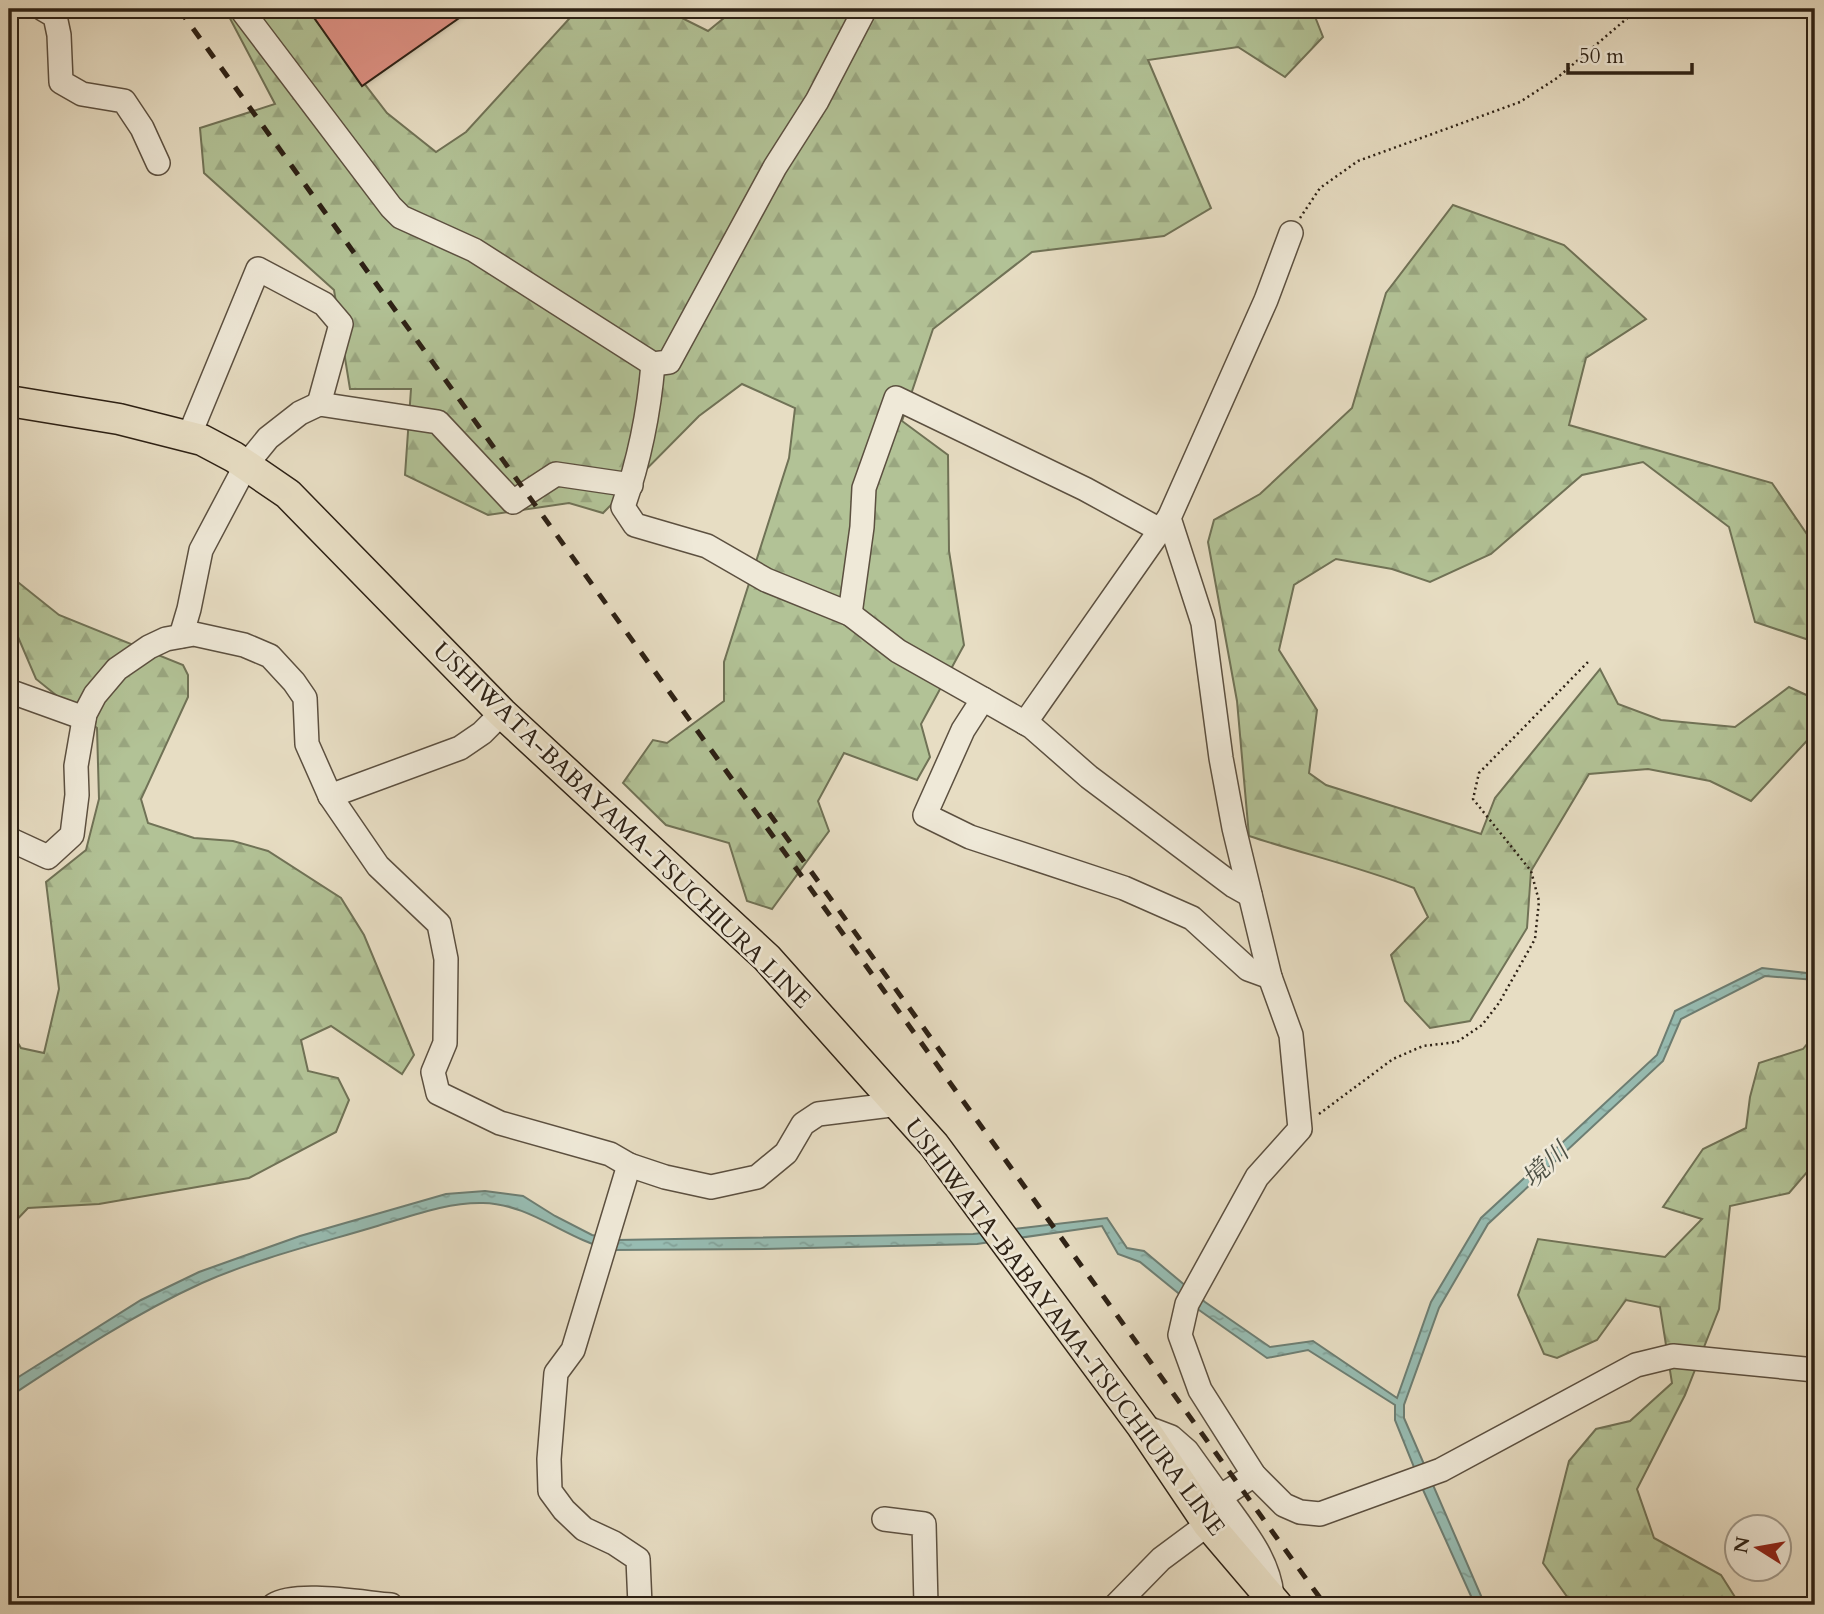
<svg xmlns="http://www.w3.org/2000/svg" width="1824" height="1614" font-family="Cardo,'Noto Serif JP',serif">
	<defs>
		<pattern id="forest-firs" width="22" height="20" patternUnits="userSpaceOnUse" patternTransform="scale(1.75)"><rect width="22" height="20" fill="#b2c296"/><path d="M5 1l3.5 6h-7zM16 11l3.5 6h-7z" fill="#99a680"/></pattern>
		<pattern id="water-ripples" width="26" height="14" patternUnits="userSpaceOnUse" patternTransform="scale(1.75)"><rect width="26" height="14" fill="#97bcb2"/><path d="M2 4q2-2 4 0t4 0M15 11q2-2 4 0t4 0" fill="none" stroke="#82a198"/></pattern>
		<filter id="shadow"><feDropShadow dx="4" dy="-4" stdDeviation="3.5" flood-color="#0004"/></filter>
	</defs>
	<rect width="100%" height="100%" fill="#e7ddc3"/>
	<filter id="stains"><feTurbulence type="fractalNoise" baseFrequency=".00286" numOctaves="4"/><feColorMatrix values="0 0 0 0 .2 0 0 0 0 .09 0 0 0 0 .02 0 0 0 .5 -.17"/></filter>
	<radialGradient id="worn" r=".72"><stop offset=".6" stop-color="#630" stop-opacity="0"/><stop offset="1" stop-color="#630" stop-opacity=".3"/></radialGradient>
	<g fill="url(#forest-firs)" stroke="#707256" stroke-width="2">
		<polygon points="225,9 307,9 387,113 436,152 466,132 578,9 664,9 708,31 735,9 1312,9 1323,37 1285,77 1238,47 1148,60 1211,208 1164,236 1032,252 933,329 902,421 948,455 949,551 964,645 921,724 930,757 917,780 844,753 818,801 829,831 772,909 747,901 729,843 666,825 623,783 653,740 667,743 724,701 724,662 789,458 795,408 742,384 699,416 603,513 569,503 488,515 405,475 411,389 350,389 334,290 204,173 200,128 275,104"/>
		<path d="M1453 205 1564 245 1646 319 1586 358 1569 425 1772 483 1815 546V642L1755 622 1729 527 1643 462 1582 475 1491 554 1430 582 1392 569 1336 559 1294 585 1279 650 1317 710 1309 773 1326 785 1481 834 1495 798 1600 669 1618 704 1661 720 1735 727 1789 687 1815 699V732L1751 801 1710 781 1648 769 1589 774 1531 871 1527 928 1470 1021 1430 1028 1405 1001 1391 955 1428 917 1414 888C1360 867 1304 854 1249 836L1237 701 1208 542 1214 520 1260 494 1352 408 1386 293Z"/>
		<polygon points="9,575 59,615 183,665 188,675 188,697 141,799 148,823 194,838 233,841 268,851 341,898 364,935 414,1055 402,1074 331,1026 301,1040 308,1071 338,1078 349,1100 336,1132 249,1178 99,1204 28,1208 9,1228 9,1028 21,1048 44,1053 59,989 46,882 86,850 99,799 97,728 36,679 9,616"/>
		<polygon points="1815,1034 1815,1163 1789,1193 1730,1206 1719,1309 1685,1395 1637,1489 1654,1538 1721,1575 1740,1605 1573,1605 1543,1563 1569,1461 1596,1429 1630,1421 1672,1383 1660,1307 1626,1300 1597,1340 1557,1358 1544,1354 1518,1295 1538,1239 1665,1257 1702,1219 1663,1207 1703,1149 1746,1128 1750,1097 1759,1063 1803,1049"/>
	</g>
	<path fill="url(#water-ripples)" stroke="#6d7e73" stroke-width="2" d="M1762 968 1815 974V980L1765 976 1681 1019 1663 1061 1488 1224 1439 1308 1404 1405V1418L1485 1605H1475L1424 1492 1395 1420V1405L1308 1350 1267 1358 1199 1310 1140 1262 1118 1254 1102 1226 977 1244 764 1249 612 1250C565 1239 531 1204 483 1203 446 1202 409 1217 374 1227 317 1244 256 1259 202 1283 134 1314 71 1356 9 1397V1383L141 1300 199 1272 300 1236 446 1194 485 1191 523 1196 555 1216 592 1235 616 1240 973 1234 1107 1218 1127 1248 1144 1251 1205 1302 1270 1347 1313 1341 1397 1398 1431 1302 1481 1218 1657 1055 1675 1011Z"/>
	<polygon fill="#de9184" stroke="#2d2115" stroke-width="2" filter="url(#shadow)" points="308,9 472,9 362,86"/>
	<g fill="none" stroke-linecap="round" stroke-linejoin="round">
		<g stroke="#5c5040" stroke-width="26">
			<g id="minor">
				<polyline points="43,9 55,16 59,35 61,82 82,94 124,101 142,128 158,163"/>
				<polyline points="241,9 391,207 401,217 474,250 653,364 669,362 775,167 817,101 865,9"/>
				<polyline points="1291,233 1266,300 1169,518 1203,623 1221,758 1234,828 1270,977 1291,1035 1300,1129 1257,1177 1187,1304 1180,1335 1200,1390 1254,1475 1284,1505 1300,1512 1320,1514 1441,1470 1636,1365 1673,1356 1815,1370"/>
				<path d="M653 364C649 412 639 461 623 507L635 525 707 546 766 580 850 614 898 651 983 699"/>
				<polyline points="189,436 258,269 324,304 341,324 319,404"/>
				<polyline points="850,614 862,527 864,488 896,398 1085,489 1160,530"/>
				<polyline points="181,636 189,609 201,550 246,465 268,438 300,413 319,404 438,422 513,502 556,474 631,485"/>
				<polyline points="9,691 84,718"/>
				<polyline points="1025,723 1168,519"/>
				<polyline points="330,796 460,748 482,733 502,713"/>
				<polyline points="9,839 48,857 72,835 77,795 76,766 85,714 95,695 117,669 149,647 166,639 194,634 244,645 270,656 294,682 305,698 307,744 330,796 378,866 439,924 446,959 445,1043 433,1072 438,1093 500,1123 610,1154 629,1165 665,1177 711,1187 757,1177 786,1153 803,1124 818,1114 899,1104"/>
				<polyline points="1250,895 1234,886 1089,777 1032,727 983,699 963,730 925,815 970,837 1124,888 1192,918 1248,969 1270,977"/>
				<polyline points="629,1165 573,1350 556,1373 549,1459 550,1491 564,1510 584,1529 614,1543 638,1559 640,1605"/>
				<polyline points="1142,1426 1171,1437 1187,1451 1220,1497 1254,1475"/>
				<path d="M1220 1497C1241 1527 1268 1557 1272 1595"/>
				<polyline points="884,1519 924,1524 926,1605"/>
				<path d="M274 1605C296 1591 364 1603 391 1605"/>
				<polyline points="1116,1605 1161,1559 1208,1524"/>
			</g>
		</g>
		<g stroke="#2d2115" stroke-width="33">
			<polyline id="major" points="9,401 119,419 202,440 234,457 288,494 502,713 767,958 934,1145 1142,1426 1208,1524 1277,1605"/>
		</g>
		<g stroke="#2d2115" stroke-width="2.5" stroke-dasharray="2 3.5" stroke-linecap="butt">
			<polyline points="1300,218 1320,188 1358,161 1520,102 1557,78 1638,9"/>
			<polyline points="1319,1114 1393,1059 1423,1046 1457,1042 1482,1025 1499,1003 1535,939 1539,901 1531,871 1473,799 1479,773 1588,662"/>
		</g>
		<use href="#minor" stroke="#efe9d8" stroke-width="23"/>
		<use href="#major" stroke="#e7ddc3" stroke-width="30"/>
		<g stroke="#2d2115" stroke-width="5" stroke-dasharray="12 12" stroke-linecap="butt">
			<polyline points="179,9 1325,1605"/>
			<polyline points="769,813 951,1066"/>
		</g>
	</g>
	<g text-anchor="middle" stroke-width="5" stroke-linejoin="round" paint-order="stroke">
		<g font-size="24" fill="#2d2115" stroke="#efe9d8">
			<text transform="translate(622 825) rotate(44)" y="8">USHIWATA-BABAYAMA-TSUCHIURA LINE</text>
			<text transform="translate(1065 1327) rotate(53)" y="8">USHIWATA-BABAYAMA-TSUCHIURA LINE</text>
		</g>
		<g font-size="26" font-style="italic" fill="#4d5044" stroke="#efe9d8">
			<text transform="translate(1545 1165) rotate(-43)" y="9">境川</text>
		</g>
	</g>
	<rect width="1824" height="1614" fill="none" stroke="#e7ddc3" stroke-width="35"/>
	<rect x="10" y="10" width="1803" height="1593" fill="none" stroke="#2d2115" stroke-width="3.5"/>
	<rect x="18" y="18" width="1789" height="1579" fill="none" stroke="#2d2115" stroke-width="2"/>
	<g transform="translate(1758 1548) rotate(281)"><circle r="33" fill="#efe9d8" stroke="#a1998a" stroke-width="2"/>
	<path d="M0-5L12 26L0 18L-12 26Z" fill="#8f2418"/>
	<text y="-10" font-size="19" font-weight="bold" text-anchor="middle" fill="#2d2115">N</text>
	</g>
	<path d="M1568 63v10h124v-10" fill="none" stroke="#2d2115" stroke-width="3.5"/>
	<text x="1579" y="63" font-size="21" fill="#2d2115" stroke="#efe9d8" stroke-width="5" paint-order="stroke">50 m</text>
	<rect width="100%" height="100%" filter="url(#stains)"/>
	<rect width="100%" height="100%" fill="url(#worn)"/>
</svg>
